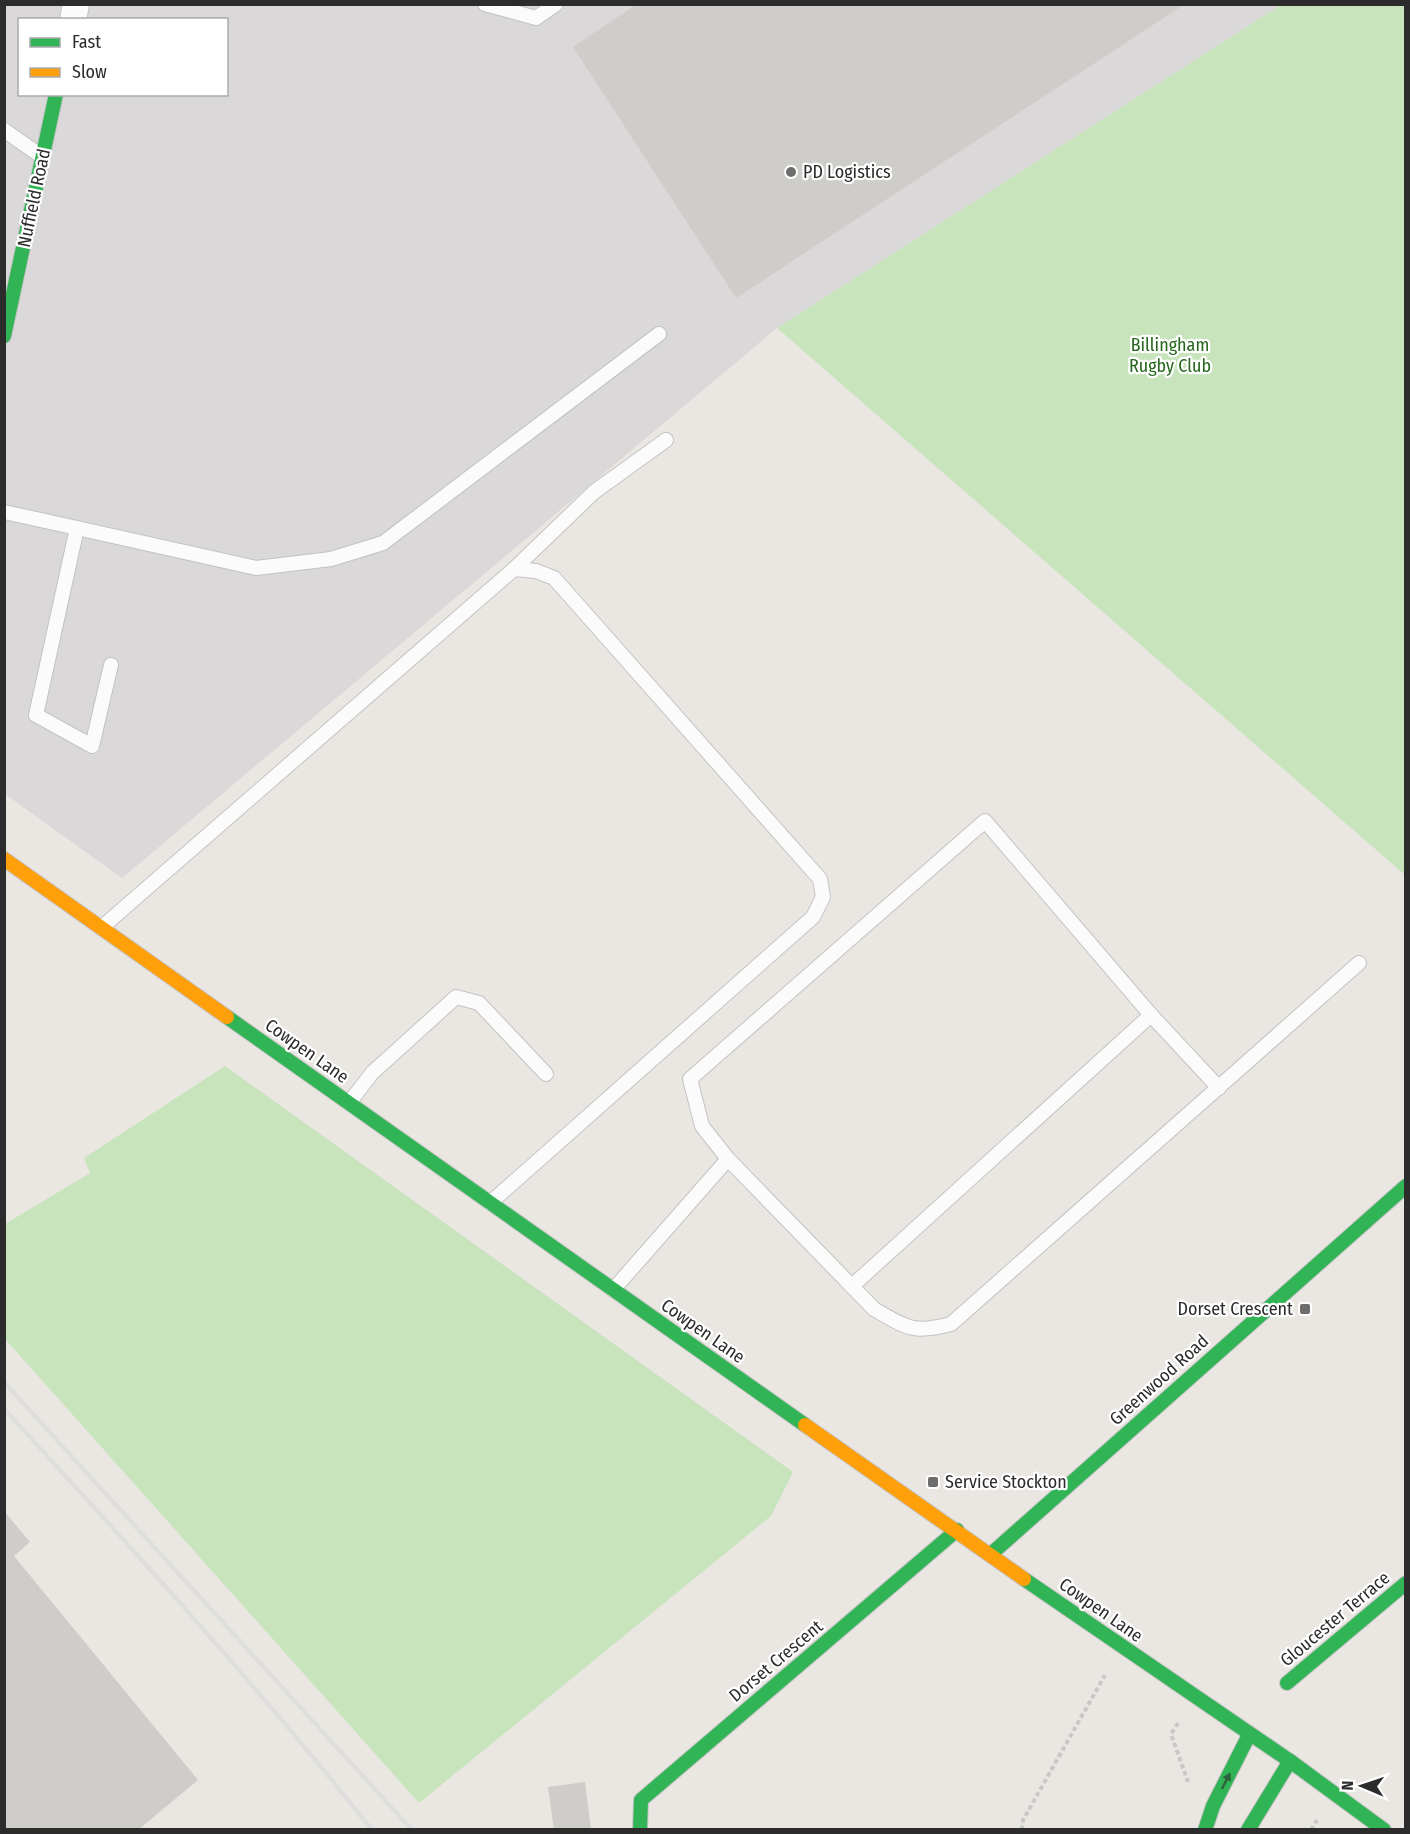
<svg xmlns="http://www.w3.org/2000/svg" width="1410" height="1834" font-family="'Fira Sans Condensed',sans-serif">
	<rect width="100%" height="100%" fill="#eae7e2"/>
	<path fill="#dad8d9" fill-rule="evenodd" d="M5 5H1281L777 328 122 878 5 794ZM20 20H226V94H20Z"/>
	<g fill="#c8e4bc">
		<polygon points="1281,5 1405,5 1405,875 777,328"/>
		<polygon points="225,1066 793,1472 771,1516 419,1803 5,1339 5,1224 90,1173 84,1158"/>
	</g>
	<g fill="#cfcdc9">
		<polygon points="637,4 1185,4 736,298 573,47"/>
		<polygon points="4,1511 30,1542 14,1556 198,1780 138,1830 4,1830"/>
		<polygon points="585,1782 591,1830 554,1830 548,1787"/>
	</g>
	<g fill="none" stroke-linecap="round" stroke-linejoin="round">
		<g stroke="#c3c3c3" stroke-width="16">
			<g id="lane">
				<polyline points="485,4 536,18 556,4"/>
				<polyline points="4,130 41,156"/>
				<polyline points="4,512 77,528 36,715 92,746 111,665"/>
				<polyline points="77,528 256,568 331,559 383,543 659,334"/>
				<polyline points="514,569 594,492 666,440"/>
				<polyline points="101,928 514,569 536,571 554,578 820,879 823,897 813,917 490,1203"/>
				<path d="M1219 1088 1151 1015 985 821 690 1079 702 1126 728 1159 874 1309C907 1328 913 1334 951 1324L1359 963"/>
				<polyline points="349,1103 372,1073 456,997 479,1003 546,1074"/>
				<polyline points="852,1286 1151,1015"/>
				<polyline points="613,1290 728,1159"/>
			</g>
		</g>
		<g stroke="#c3c3c3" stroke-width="28">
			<polyline id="street" points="73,20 76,4"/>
		</g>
		<g stroke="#c3c3c3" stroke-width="16">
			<g id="fast">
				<polyline points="4,336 56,94"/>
				<polyline points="227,1017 805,1425"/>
				<polyline points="991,1554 1406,1186"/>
				<polyline points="1024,1579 1290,1761 1384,1830"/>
				<polyline points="1287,1683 1406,1583"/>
				<polyline points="640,1830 641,1800 957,1530"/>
				<polyline points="1205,1830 1213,1806 1249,1735"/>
				<polyline points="1248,1830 1290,1761"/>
			</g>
		</g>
		<g stroke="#c3c3c3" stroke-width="16">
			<g id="slow">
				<polyline points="4,859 227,1017"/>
				<polyline points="805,1425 1024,1579"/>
			</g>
		</g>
		<g stroke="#c8c8c7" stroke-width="4" stroke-dasharray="4.5 3" stroke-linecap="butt">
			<polyline points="1178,1723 1171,1734 1188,1782"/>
			<polyline points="1022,1830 1023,1820 1105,1675"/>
			<polyline points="1311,1830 1317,1820"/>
		</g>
		<use href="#lane" stroke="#fcfbfb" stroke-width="14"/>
		<use href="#street" stroke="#fcfbfb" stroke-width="26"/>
		<use href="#fast" stroke="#30b455" stroke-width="14"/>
		<use href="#slow" stroke="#ff9f0a" stroke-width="14"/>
		<g stroke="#dededf" stroke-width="4.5">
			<polyline points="4,1382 412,1830"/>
			<path d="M4 1409C130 1546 256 1684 372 1830"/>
		</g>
	</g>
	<defs><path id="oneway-solid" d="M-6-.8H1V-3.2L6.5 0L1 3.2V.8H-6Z" transform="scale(1.5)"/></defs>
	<use fill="#2e623c" href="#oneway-solid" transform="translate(1226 1781) rotate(-63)"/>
	<g fill="#6e6d6c" stroke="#fff" stroke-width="2">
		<circle cx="791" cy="172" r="6"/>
		<rect x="1299" y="1303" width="12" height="12" rx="3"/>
		<rect x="927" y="1476" width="12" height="12" rx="3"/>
	</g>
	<g text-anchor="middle" stroke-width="4.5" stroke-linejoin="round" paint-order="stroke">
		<g font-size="18" fill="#2c2c2c" stroke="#fff" text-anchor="start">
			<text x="803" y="178">PD Logistics</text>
			<text x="1293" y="1315" text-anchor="end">Dorset Crescent</text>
			<text x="945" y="1488">Service Stockton</text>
		</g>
		<g font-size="18" fill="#2c2c2c" stroke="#fff">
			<text transform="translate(34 198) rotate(-78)" y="6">Nuffield Road</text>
			<text transform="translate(307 1051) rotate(35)" y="6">Cowpen Lane</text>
			<text transform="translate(703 1331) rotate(35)" y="6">Cowpen Lane</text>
			<text transform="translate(1159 1380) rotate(-42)" y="6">Greenwood Road</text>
			<text transform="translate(1101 1610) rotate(35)" y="6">Cowpen Lane</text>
			<text transform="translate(1335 1619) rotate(-40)" y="6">Gloucester Terrace</text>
			<text transform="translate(776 1661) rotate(-40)" y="6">Dorset Crescent</text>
		</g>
		<g font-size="18" fill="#25681c" stroke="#fff">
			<text x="1170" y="351">Billingham<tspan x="1170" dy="21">Rugby Club</tspan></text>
		</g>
	</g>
	<rect width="1410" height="1834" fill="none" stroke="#2c2c2c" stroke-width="12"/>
	<rect x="18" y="18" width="210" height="78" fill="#ffffff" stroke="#ababab" stroke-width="1.5"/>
	<rect x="30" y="38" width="30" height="9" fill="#30b455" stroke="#ababab" stroke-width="1.5"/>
	<text x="72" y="48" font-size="18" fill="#2c2c2c">Fast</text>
	<rect x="30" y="68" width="30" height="9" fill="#ff9f0a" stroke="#ababab" stroke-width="1.5"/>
	<text x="72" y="78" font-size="18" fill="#2c2c2c">Slow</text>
	<g transform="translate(1362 1786) rotate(272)" stroke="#ffffff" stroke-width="4.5" paint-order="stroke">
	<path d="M0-4.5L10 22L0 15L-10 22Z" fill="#2c2c2c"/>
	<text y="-9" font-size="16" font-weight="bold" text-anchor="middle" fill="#2c2c2c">N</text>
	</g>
</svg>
